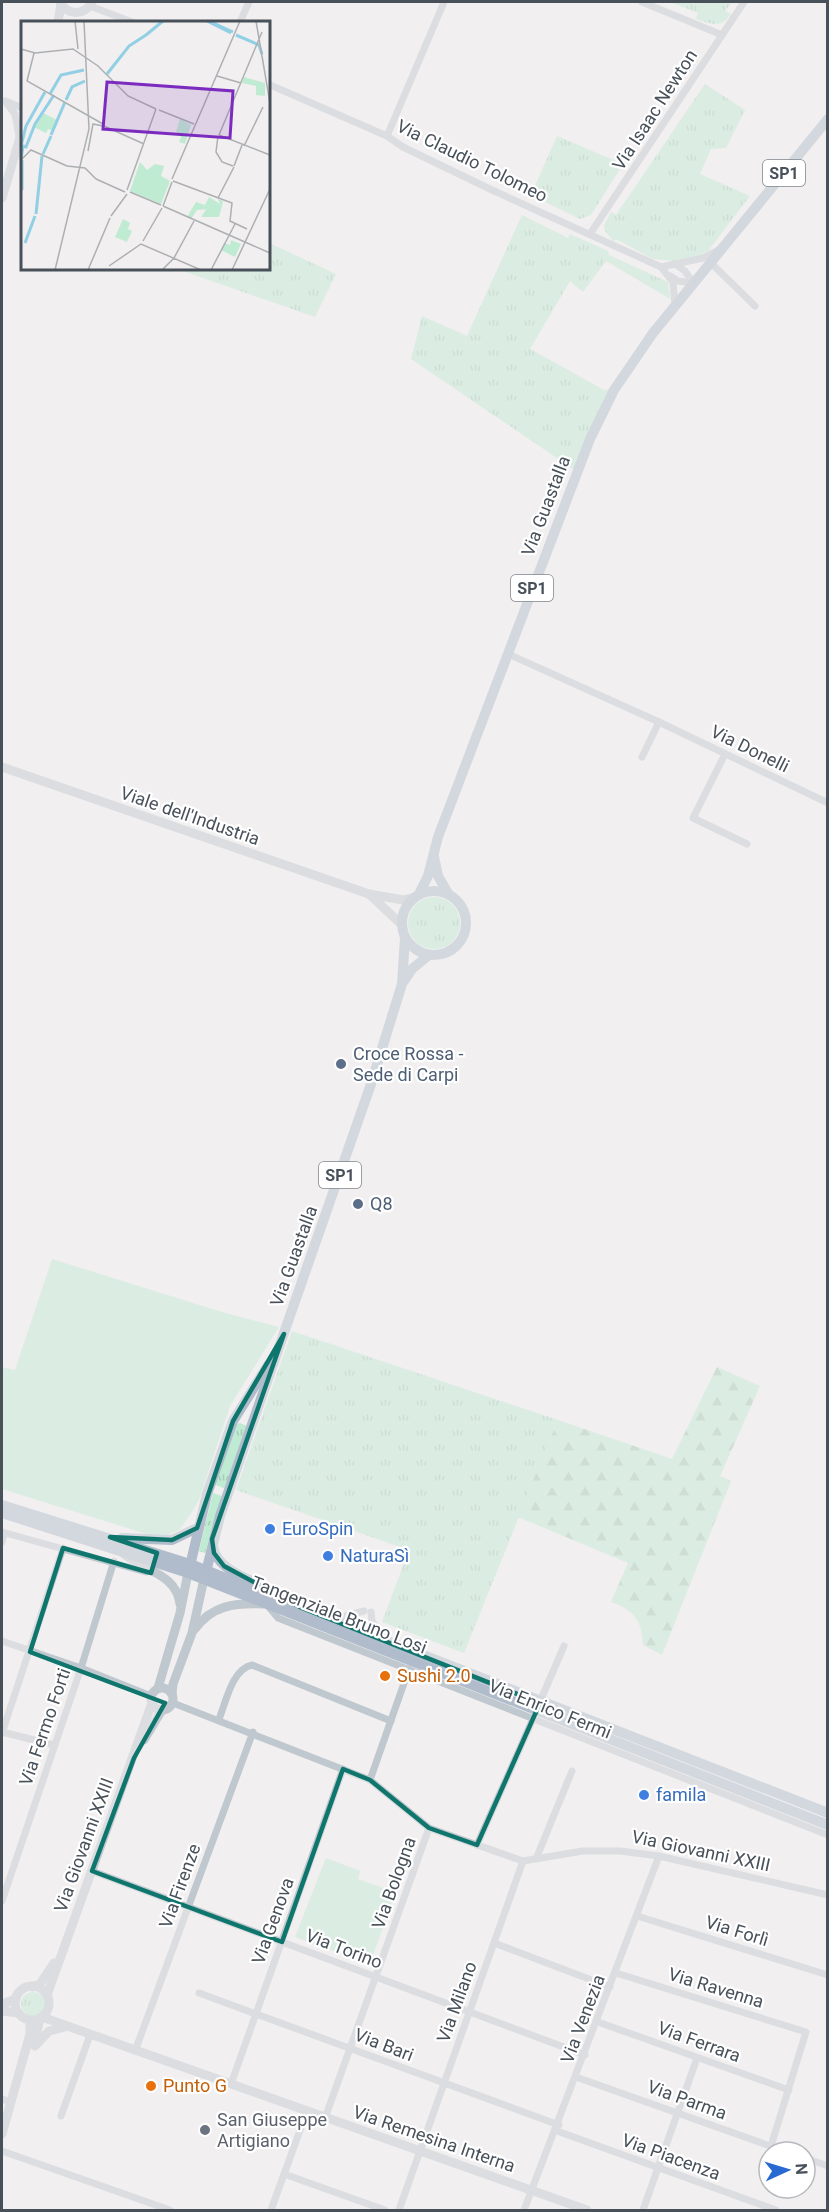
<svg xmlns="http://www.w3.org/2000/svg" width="829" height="2212" font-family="Roboto,sans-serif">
	<defs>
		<pattern id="grass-tufts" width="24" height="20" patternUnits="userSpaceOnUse" patternTransform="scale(1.5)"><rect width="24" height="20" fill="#c0ebd3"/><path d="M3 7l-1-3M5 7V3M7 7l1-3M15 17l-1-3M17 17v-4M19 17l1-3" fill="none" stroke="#a6cbb7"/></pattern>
		<pattern id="forest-firs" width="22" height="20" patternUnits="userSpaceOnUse" patternTransform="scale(1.5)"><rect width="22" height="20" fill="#c0ebd3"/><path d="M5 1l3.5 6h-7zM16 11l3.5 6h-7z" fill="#a6cbb7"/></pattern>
	</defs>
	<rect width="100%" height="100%" fill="#f1efef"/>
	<g fill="url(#grass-tufts)">
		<path d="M670 2H732L725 11 731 14C721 29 711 24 696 19L698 13Z"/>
		<polygon points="705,84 745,110 726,148 711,149 700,174 750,196 708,251 695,257 674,261 653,259 616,239 614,242 605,231 604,225 611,212 616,215"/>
		<polygon points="557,136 623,164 591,215 580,219 531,195"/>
		<polygon points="522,215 568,238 570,234 608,251 609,255 668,282 670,299 606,261 583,292 570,281 530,349 604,390 611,389 576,471 411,359 422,316 467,336"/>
		<polygon points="269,243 336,274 315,317 177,269 268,268"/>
		<circle cx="434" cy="923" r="26"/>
		<polygon points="292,1331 558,1420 464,1653 382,1622 409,1550 236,1490"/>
		<polygon points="240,1423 247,1426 226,1489 213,1484 237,1424"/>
		<polygon points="213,1493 222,1496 205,1553 199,1551"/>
		<circle cx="33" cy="2004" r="12"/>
	</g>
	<path fill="url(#forest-firs)" d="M717 1367 760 1386 720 1476 731 1481 662 1655 643 1645C642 1620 634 1610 611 1602L628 1563 518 1517 558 1420 672 1459Z"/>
	<g fill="#c0ebd3">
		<polygon points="52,1259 222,1312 279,1327 230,1406 199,1500 190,1515 179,1530 167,1535 153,1536 2,1489 2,1367 15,1370"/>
		<polygon points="326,1858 360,1871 358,1879 392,1891 394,1896 371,1961 367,1963 295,1937"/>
	</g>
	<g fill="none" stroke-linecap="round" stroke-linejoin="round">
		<g stroke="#c0c8cf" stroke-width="7">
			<polyline points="642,2 722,35"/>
			<polyline points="90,6 132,22"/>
			<polyline points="240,22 249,2"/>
			<polyline points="268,84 387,136 403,147 492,190 661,267 673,282 675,305"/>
			<polyline points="5,101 15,114 19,136"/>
			<polyline points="8,102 22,108"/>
			<polyline points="387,136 444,2"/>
			<polyline points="590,234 744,2"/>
			<polyline points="710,262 755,306"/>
			<polyline points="675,264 685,271 693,283"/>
			<polyline points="661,267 703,258 718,250"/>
			<polyline points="670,276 678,281 693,283"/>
			<polyline points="508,654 659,722 828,803"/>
			<polyline points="725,754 693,818 747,844"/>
			<polyline points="642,757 659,722"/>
			<polyline points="2,1532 146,1572"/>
			<polyline points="2,1542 4,1533"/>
			<polyline points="268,1606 278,1618 828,1835"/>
			<polyline points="371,1612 372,1621 384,1639"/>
			<polyline points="334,1619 364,1611"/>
			<polyline points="2,1641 81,1668 151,1696"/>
			<polyline points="173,1703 370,1780 429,1828 523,1861 583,1851 620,1851 659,1856 828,1895"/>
			<polyline points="539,1704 564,1646"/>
			<path d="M219 1719C226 1702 232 1669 252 1665L391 1721"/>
			<polyline points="2,1732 54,1745"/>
			<polyline points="2,1733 63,1548"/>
			<polyline points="370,1780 409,1669"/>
			<polyline points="477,1845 533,1719"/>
			<polyline points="536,1859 572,1771"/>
			<polyline points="92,1871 585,2055"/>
			<polyline points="2,1901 81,1668 114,1561"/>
			<polyline points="637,1916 828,1975"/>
			<polyline points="494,1943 610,1987"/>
			<polyline points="616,1973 806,2032 771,2146"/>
			<polyline points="199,1993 559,2125"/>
			<polyline points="598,2022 789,2090"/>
			<polyline points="135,2051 253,1732"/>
			<polyline points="576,2077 787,2152"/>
			<polyline points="231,2084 343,1769"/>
			<polyline points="2,2099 11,2102"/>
			<polyline points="61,2116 90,2035"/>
			<polyline points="325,2118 429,1828"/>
			<polyline points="557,2131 776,2210"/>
			<polyline points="2,2151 170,2210"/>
			<polyline points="805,2158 828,2166"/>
			<polyline points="284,2174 385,2210"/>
			<polyline points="271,2210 307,2111"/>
			<polyline points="399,2210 523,1861"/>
			<polyline points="524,2210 659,1856"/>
			<polyline points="643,2210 697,2058"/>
		</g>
		<g stroke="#c0c8cf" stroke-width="9">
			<path d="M60 2C68 16 84 16 92 2"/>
			<polyline points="58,22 61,4"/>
			<polyline points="2,198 22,131"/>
			<polyline points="2,767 369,894 403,900 415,897"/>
			<polyline points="369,894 402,925"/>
			<path d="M122 1552C141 1571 176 1572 180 1604"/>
			<path d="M195 1629C212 1605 235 1603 263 1604"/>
			<circle cx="162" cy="1699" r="11"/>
			<polyline points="158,1688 180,1613 188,1573"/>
			<polyline points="172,1694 173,1684 192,1633 204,1579"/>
			<polyline points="144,1740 162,1710"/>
			<circle cx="32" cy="2003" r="17"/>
			<polyline points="32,1987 40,1984 54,1963"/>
			<polyline points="47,1995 152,1703"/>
			<polyline points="2,2004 16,1999"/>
			<polyline points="2,2011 18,2013"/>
			<polyline points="42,2017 587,2210"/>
			<polyline points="34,2044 40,2019"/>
			<polyline points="35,2046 49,2031 65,2027"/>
			<polyline points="2,2134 30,2034 30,2020"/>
		</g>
		<g stroke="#b0bccb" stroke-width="10">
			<polyline points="434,857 438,876 449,895"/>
			<circle cx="434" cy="923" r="32"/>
			<polyline points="419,894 428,876 438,837 590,439 614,390 653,333 828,119"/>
			<polyline points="404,981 412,969 429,955"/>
			<polyline points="2,1505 190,1564 828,1813"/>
			<polyline points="2,1513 188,1573 828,1825"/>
			<polyline points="122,1538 172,1540 197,1528"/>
			<path d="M213 1546C216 1571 254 1581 275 1591"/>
			<polyline points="189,1570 207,1494 233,1421 268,1365"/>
			<polyline points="205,1576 220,1516 371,1084 402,984 405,937"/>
		</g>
	</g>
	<path d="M0 0H829V2212H0ZM284 1334 212 1539 214 1553 224 1566 302 1608 540 1703 477 1845 429 1828 370 1780 343 1769 282 1942 92 1871 134 1758 165 1703 30 1652 63 1548 151 1573 157 1553 110 1537 172 1540 197 1528 233 1421Z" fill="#f1efef" fill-opacity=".55" fill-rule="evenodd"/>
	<path fill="none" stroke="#0f766e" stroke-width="4.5" stroke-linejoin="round" d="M284 1334 212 1539 214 1553 224 1566 302 1608 540 1703 477 1845 429 1828 370 1780 343 1769 282 1942 92 1871 134 1758 165 1703 30 1652 63 1548 151 1573 157 1553 110 1537 172 1540 197 1528 233 1421Z"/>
	<g fill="#5c6f8a" stroke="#fff" stroke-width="2">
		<circle cx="341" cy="1064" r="6"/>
		<circle cx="358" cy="1204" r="6"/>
	</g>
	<g fill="#3f7fe0" stroke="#fff" stroke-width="2">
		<circle cx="270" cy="1529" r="6"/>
		<circle cx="328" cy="1556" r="6"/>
		<circle cx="644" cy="1795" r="6"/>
	</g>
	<g fill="#e8710a" stroke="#fff" stroke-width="2">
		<circle cx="385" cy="1676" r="6"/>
		<circle cx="151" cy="2086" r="6"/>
	</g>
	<circle fill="#6b7280" stroke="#fff" stroke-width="2" cx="205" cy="2130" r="6"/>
	<g text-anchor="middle" stroke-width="4.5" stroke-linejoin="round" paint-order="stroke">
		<g fill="#fff" stroke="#7f858c" stroke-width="1.5">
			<rect x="763" y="160" width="42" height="26" rx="4.5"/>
			<rect x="511" y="575" width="42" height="26" rx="4.5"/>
			<rect x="319" y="1162" width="42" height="26" rx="4.5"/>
		</g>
		<g font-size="16" font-weight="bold" fill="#48515a">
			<text x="784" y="179">SP1</text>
			<text x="532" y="594">SP1</text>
			<text x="340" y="1181">SP1</text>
		</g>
		<g font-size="18" fill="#48515a" stroke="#fff">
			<text transform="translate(655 110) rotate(-57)" y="6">Via Isaac Newton</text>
			<text transform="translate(472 161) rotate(26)" y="6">Via Claudio Tolomeo</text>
			<text transform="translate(546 506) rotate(-69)" y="6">Via Guastalla</text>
			<text transform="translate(750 749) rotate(26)" y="6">Via Donelli</text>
			<text transform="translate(190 816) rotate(19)" y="6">Viale dell'Industria</text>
			<text transform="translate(294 1256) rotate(-70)" y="6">Via Guastalla</text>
			<text transform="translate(339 1615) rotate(21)" y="6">Tangenziale Bruno Losi</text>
			<text transform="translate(550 1709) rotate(22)" y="6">Via Enrico Fermi</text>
			<text transform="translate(45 1727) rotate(-71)" y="6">Via Fermo Forti</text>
			<text transform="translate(84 1845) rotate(-70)" y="6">Via Giovanni XXIII</text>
			<text transform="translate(701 1851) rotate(12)" y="6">Via Giovanni XXIII</text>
			<text transform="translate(394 1883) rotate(-70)" y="6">Via Bologna</text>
			<text transform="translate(180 1886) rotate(-70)" y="6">Via Firenze</text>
			<text transform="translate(273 1921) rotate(-70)" y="6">Via Genova</text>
			<text transform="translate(737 1931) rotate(17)" y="6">Via Forlì</text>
			<text transform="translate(344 1949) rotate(21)" y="6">Via Torino</text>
			<text transform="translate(716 1988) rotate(17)" y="6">Via Ravenna</text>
			<text transform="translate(457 2002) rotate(-70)" y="6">Via Milano</text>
			<text transform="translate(583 2019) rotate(-69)" y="6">Via Venezia</text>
			<text transform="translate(699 2042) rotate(20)" y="6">Via Ferrara</text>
			<text transform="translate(384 2045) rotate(21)" y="6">Via Bari</text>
			<text transform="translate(687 2100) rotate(20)" y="6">Via Parma</text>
			<text transform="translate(434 2139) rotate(19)" y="6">Via Remesina Interna</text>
			<text transform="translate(671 2157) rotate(20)" y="6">Via Piacenza</text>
		</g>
		<g font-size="18" fill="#4e5e75" stroke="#fff" text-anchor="start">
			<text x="353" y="1060">Croce Rossa -<tspan x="353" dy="21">Sede di Carpi</tspan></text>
			<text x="370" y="1210">Q8</text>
		</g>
		<g font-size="18" fill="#366cbe" stroke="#fff" text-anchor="start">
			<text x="282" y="1535">EuroSpin</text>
			<text x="340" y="1562">NaturaSì</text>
			<text x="656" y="1801">famila</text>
		</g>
		<g font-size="18" fill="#c56008" stroke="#fff" text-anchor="start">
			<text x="397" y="1682">Sushi 2.0</text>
			<text x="163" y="2092">Punto G</text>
		</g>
		<g font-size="18" fill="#5b616d" stroke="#fff" text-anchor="start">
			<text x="217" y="2126">San Giuseppe<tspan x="217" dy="21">Artigiano</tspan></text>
		</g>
	</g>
	<g transform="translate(21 21)">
		<rect width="249" height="249" fill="#f1efef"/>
		<path d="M22 92 36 99 32 110 27 108 25 112 13 106ZM188 176 199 183 197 178 202 180 201 185 190 182 188 188 176 189 170 198 166 196 175 181 184 184Z" fill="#c0ebd3"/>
		<path d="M190 181 201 185 198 196H180Z" fill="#c0ebd3"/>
		<path d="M223 56 244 62V75L235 74V65L221 62ZM159 98 170 104 164 123 158 121 161 113 155 111ZM119 141 126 149 134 143 143 145 140 155 149 160 140 183 109 170ZM102 198 109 202 107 208 111 210 106 221 94 216ZM210 219 220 223 214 236 200 229 203 222 209 224Z" fill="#c0ebd3"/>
		<path fill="none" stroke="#91cfe4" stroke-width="3" d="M186 0 210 12M188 0 212 11M125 14 142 0M215 14 238 24 241 33M86 53 108 25 125 14M29 73 40 54 63 49M45 79 51 66 64 60M14 103 33 74M30 114 44 81M0 125 5 105 24 71M22 133 30 115M0 139 2 125 5 126 14 103M1 139V169M15 193 21 135M4 222 14 195"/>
		<path fill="none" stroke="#adb0b3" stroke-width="1.5" d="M54 0 57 28M235 0 249 82M0 28 14 32 52 28 77 45 107 75 135 88M13 32 6 60 82 103M196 55 220 62M138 89 173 103M83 105 123 123M198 114 241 11M198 114 249 134M197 115 195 131 201 141 212 145M223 125 242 86M67 130 72 103 82 105M0 139 10 129 46 145 64 147 75 158M213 145 221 124M75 158 104 171M151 158 219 0M152 160 211 182 209 200 226 208M106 169 135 88M109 171 140 184M197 177 213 146M142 185 249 232M142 185 151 161M90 195 106 173M122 220 141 187M88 245 120 223 180 249M34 249 68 108 63 0M67 249 89 197M141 249 153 237 173 200M190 249 214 203M211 249 249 168"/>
		<path fill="#7b2cbf" fill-opacity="0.15" stroke="#7b2cbf" stroke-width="3" d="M86 61 212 70 209 117 82 108Z"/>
		<rect width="249" height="249" fill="none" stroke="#48515a" stroke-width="3"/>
	</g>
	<rect width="829" height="2212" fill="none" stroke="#48515a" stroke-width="6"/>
	<g transform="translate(787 2170) rotate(86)"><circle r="28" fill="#ffffff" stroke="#b6b9bd" stroke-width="1.5"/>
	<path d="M0-4.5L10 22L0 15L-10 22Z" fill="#286ad1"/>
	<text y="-9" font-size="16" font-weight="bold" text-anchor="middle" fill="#48515a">N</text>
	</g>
</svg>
